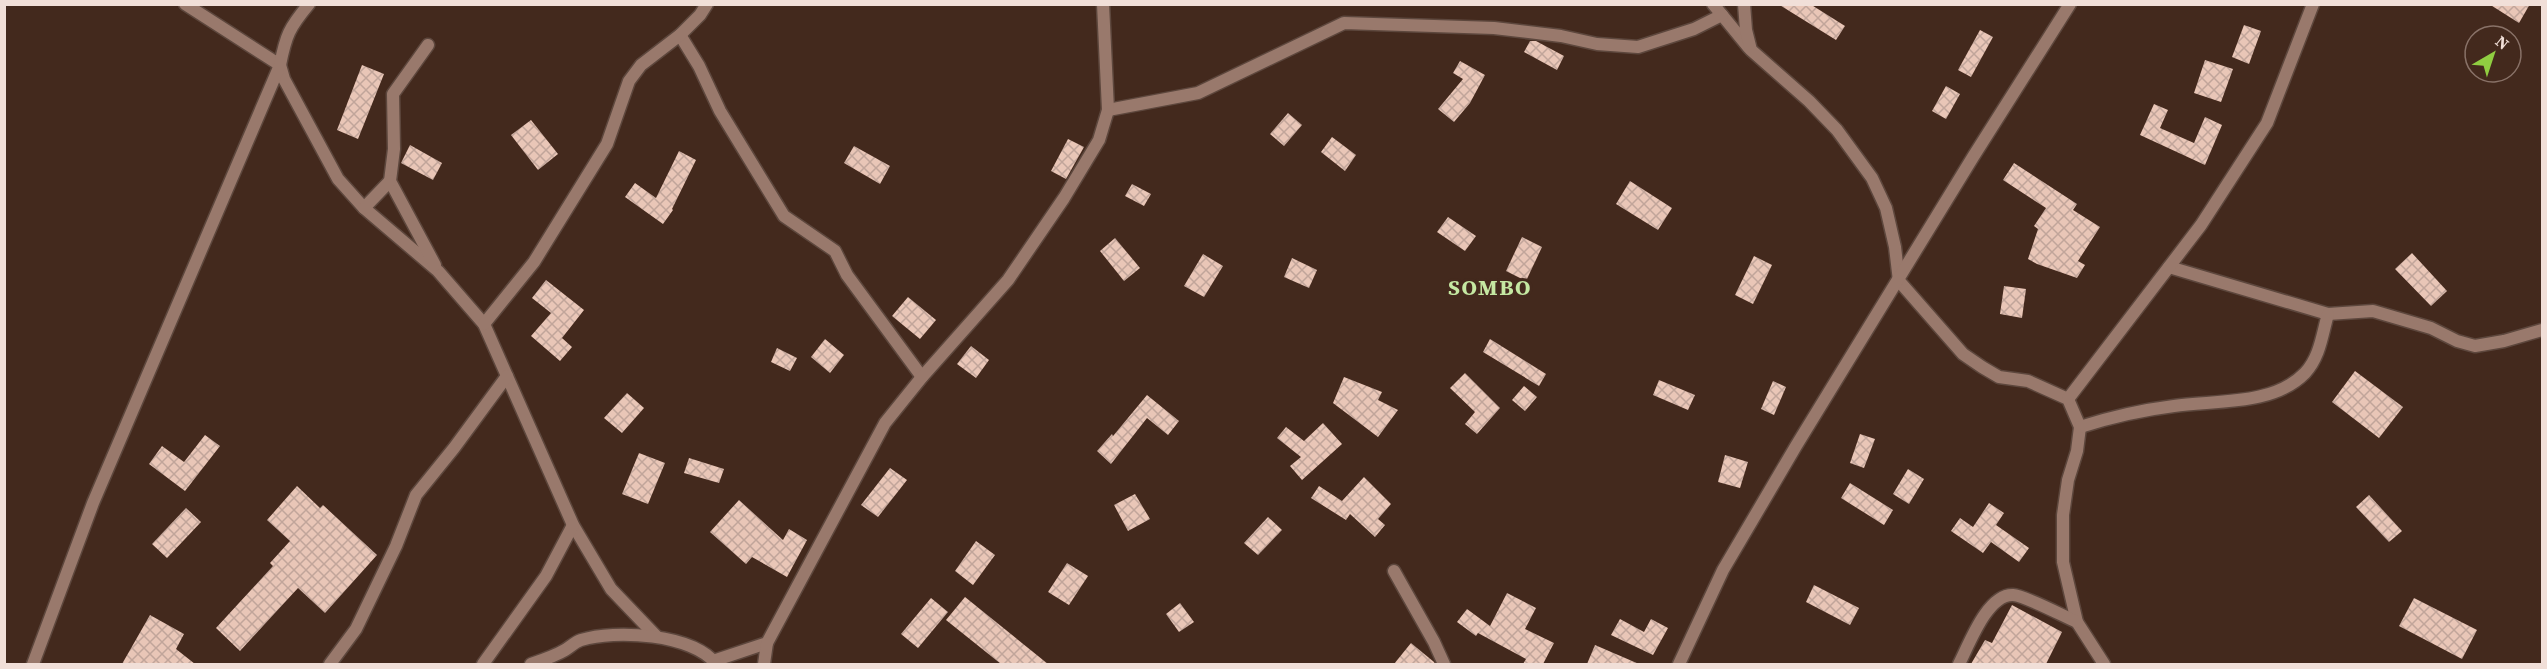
<svg xmlns="http://www.w3.org/2000/svg" width="2547" height="669" font-family="'Source Serif 4',serif">
	<defs>
		<pattern id="building-cross-hatch" width="8" height="8" patternUnits="userSpaceOnUse" patternTransform="scale(1.5)"><rect width="8" height="8" fill="#e9c6b7"/><path d="M0 0l8 8M0 8l8-8" fill="none" stroke="#c1a59a"/></pattern>
	</defs>
	<rect width="100%" height="100%" fill="#43291d"/>
	<g fill="url(#building-cross-hatch)">
		<polygon points="1778,4 1810,4 1845,26 1836,40"/>
		<polygon points="2489,4 2530,4 2519,23"/>
		<polygon points="2244,25 2261,31 2249,64 2232,57"/>
		<polygon points="1980,30 1993,37 1971,77 1958,70"/>
		<polygon points="1530,41 1536,41 1564,56 1557,70 1524,52"/>
		<polygon points="2205,60 2233,69 2221,102 2194,93"/>
		<polygon points="1460,61 1485,75 1470,103 1454,122 1438,109 1463,79 1453,73"/>
		<polygon points="362,65 384,74 358,139 337,130"/>
		<polygon points="1946,86 1960,94 1946,119 1932,111"/>
		<polygon points="2154,104 2168,110 2160,128 2194,143 2205,117 2222,125 2205,165 2140,135"/>
		<polygon points="1288,113 1302,125 1284,146 1270,134"/>
		<polygon points="531,120 558,154 538,170 511,135"/>
		<polygon points="1332,137 1356,155 1345,171 1321,152"/>
		<polygon points="1068,139 1084,147 1066,179 1051,171"/>
		<polygon points="410,145 442,163 433,180 401,163"/>
		<polygon points="854,146 890,166 880,184 844,163"/>
		<polygon points="679,151 696,160 672,209 673,210 663,224 625,197 635,183 656,198"/>
		<polygon points="2014,163 2077,204 2073,210 2100,227 2078,261 2085,265 2077,278 2037,264 2028,259 2038,229 2034,226 2046,208 2003,180"/>
		<polygon points="1630,181 1672,208 1658,230 1616,204"/>
		<polygon points="1132,184 1151,194 1144,206 1125,196"/>
		<polygon points="1448,217 1476,236 1465,251 1437,232"/>
		<polygon points="1522,237 1542,247 1526,281 1506,271"/>
		<polygon points="1115,238 1140,268 1124,281 1100,251"/>
		<polygon points="2412,253 2447,291 2431,306 2395,269"/>
		<polygon points="1203,254 1223,266 1204,297 1184,286"/>
		<polygon points="1754,256 1772,265 1753,304 1735,295"/>
		<polygon points="1292,258 1317,270 1309,288 1284,277"/>
		<polygon points="546,280 584,310 562,338 572,347 560,361 531,336 551,313 532,298"/>
		<polygon points="2004,286 2026,289 2022,318 2000,314"/>
		<polygon points="908,297 936,320 920,339 892,316"/>
		<polygon points="825,339 844,355 830,373 811,357"/>
		<polygon points="1490,339 1546,374 1539,386 1483,352"/>
		<polygon points="971,346 989,360 976,378 957,364"/>
		<polygon points="777,348 797,358 790,371 771,362"/>
		<polygon points="2355,371 2403,407 2379,438 2332,402"/>
		<polygon points="1465,373 1500,408 1477,434 1465,424 1475,412 1450,388"/>
		<polygon points="1344,377 1382,392 1378,400 1398,410 1378,437 1333,403"/>
		<polygon points="1659,380 1695,395 1688,410 1653,395"/>
		<polygon points="1773,381 1786,387 1774,415 1761,409"/>
		<polygon points="1524,386 1537,397 1525,411 1512,400"/>
		<polygon points="627,393 644,408 622,433 604,418"/>
		<polygon points="1147,395 1179,421 1168,435 1147,418 1111,464 1097,451 1112,434 1113,436"/>
		<polygon points="1323,423 1342,444 1302,480 1290,466 1301,457 1277,438 1286,427 1304,441"/>
		<polygon points="1860,434 1875,439 1864,468 1850,463"/>
		<polygon points="205,435 220,446 185,491 149,464 162,446 184,462"/>
		<polygon points="639,453 665,463 648,504 622,494"/>
		<polygon points="1725,455 1748,462 1740,488 1718,482"/>
		<polygon points="689,458 724,469 719,483 684,473"/>
		<polygon points="890,468 907,480 878,517 861,505"/>
		<polygon points="1908,469 1924,479 1909,504 1893,494"/>
		<polygon points="1364,477 1391,504 1378,519 1385,525 1375,537 1350,514 1346,520 1311,498 1319,486 1342,501"/>
		<polygon points="1850,483 1893,510 1884,525 1841,498"/>
		<polygon points="297,486 320,508 323,505 377,555 325,613 298,588 240,651 216,628 273,566 270,563 290,541 267,520"/>
		<polygon points="1135,494 1150,519 1128,531 1114,505"/>
		<polygon points="2369,495 2402,531 2389,542 2356,507"/>
		<polygon points="739,500 783,540 789,529 807,540 787,577 752,557 746,564 710,532"/>
		<polygon points="1989,503 2004,513 1996,525 2029,548 2019,562 1991,542 1983,553 1951,531 1960,518 1973,527"/>
		<polygon points="186,508 201,522 167,558 152,544"/>
		<polygon points="1268,517 1282,530 1258,555 1244,543"/>
		<polygon points="976,541 995,555 973,585 955,571"/>
		<polygon points="1067,563 1088,576 1069,605 1048,592"/>
		<polygon points="1814,585 1859,608 1850,625 1806,602"/>
		<polygon points="1507,593 1536,608 1525,629 1554,643 1543,664 1523,664 1526,659 1478,633 1476,636 1457,622 1467,609 1490,626"/>
		<polygon points="965,597 1048,664 1001,664 946,620"/>
		<polygon points="931,598 948,612 918,648 901,634"/>
		<polygon points="2414,598 2477,630 2462,659 2399,626"/>
		<polygon points="1180,603 1194,622 1179,632 1166,614"/>
		<polygon points="2012,605 2062,632 2046,664 1971,664 1985,640 1992,643"/>
		<polygon points="150,615 184,634 176,649 195,664 122,664"/>
		<polygon points="1620,619 1644,632 1651,619 1668,628 1653,655 1611,635"/>
		<polygon points="1411,643 1434,662 1435,664 1394,664"/>
		<polygon points="1595,645 1639,664 1587,664"/>
	</g>
	<g fill="none" stroke-linecap="round" stroke-linejoin="round">
		<g stroke="#5d473d" stroke-width="15">
			<g id="street">
				<polyline points="185,4 280,65 284,79 338,179 364,208 438,271 484,324 573,525 611,589 656,636"/>
				<polyline points="1713,4 1749,48"/>
				<polyline points="1744,4 1746,30 1751,50 1809,101 1837,130 1872,178 1886,208 1895,247 1899,281 1963,354 1982,367 1999,377 2028,381 2068,399 2080,427 2077,451 2068,480 2063,515 2063,562 2077,622 2104,664"/>
				<polyline points="680,35 699,66 720,111 784,216 835,251 847,275 922,377"/>
				<polyline points="428,45 393,94 394,149 390,181 435,265"/>
				<polyline points="1108,110 1198,93 1344,23 1494,28 1561,36 1597,44 1638,47 1694,29 1722,15"/>
				<polyline points="364,208 390,181"/>
				<polyline points="2169,267 2328,314 2373,311 2431,328 2457,341 2475,346 2504,341 2542,330"/>
				<polyline points="484,324 534,262 607,144 629,81 641,65 680,35 700,15 707,4"/>
				<polyline points="2068,399 2201,225 2267,123 2313,4"/>
				<path d="M2080 427C2111 417 2142 410 2174 406 2215 400 2273 406 2305 373 2320 357 2322 335 2328 314"/>
				<polyline points="1394,571 1434,642 1444,664"/>
				<polyline points="713,661 767,643 885,423 922,377 1008,280 1064,198 1099,140 1108,110 1103,4"/>
				<path d="M33 664 93 503 280 65C286 35 289 28 309 4"/>
				<polyline points="330,664 356,629 396,546 416,495 454,448 507,376"/>
				<polyline points="483,664 546,576 573,525"/>
				<path d="M531 664C543 660 555 656 565 650 570 647 575 642 581 640 615 629 693 634 716 664"/>
				<polyline points="764,664 767,643"/>
				<polyline points="1679,664 1723,570 1796,446 1973,157 2070,4"/>
				<path d="M1959 664C1969 645 1987 594 2013 595 2026 596 2063 616 2077 622"/>
			</g>
		</g>
		<use href="#street" stroke="#99796c" stroke-width="12"/>
	</g>
	<g text-anchor="middle" stroke-width="6" stroke-linejoin="round" paint-order="stroke">
		<g font-size="22" font-weight="bold" letter-spacing="1.5" fill="#c5e8a2" stroke="#43291d">
			<text x="1490" y="295">SOMBO</text>
		</g>
	</g>
	<rect width="2547" height="669" fill="none" stroke="#f1dfd8" stroke-width="12"/>
	<g transform="translate(2493 54) rotate(39)"><circle r="28" fill="#43291d" stroke="#897268" stroke-width="1.5"/>
	<path d="M0-4.5L10 22L0 15L-10 22Z" fill="#90cd41"/>
	<text y="-9" font-size="16" font-weight="bold" text-anchor="middle" fill="#f1dfd8">N</text>
	</g>
</svg>
